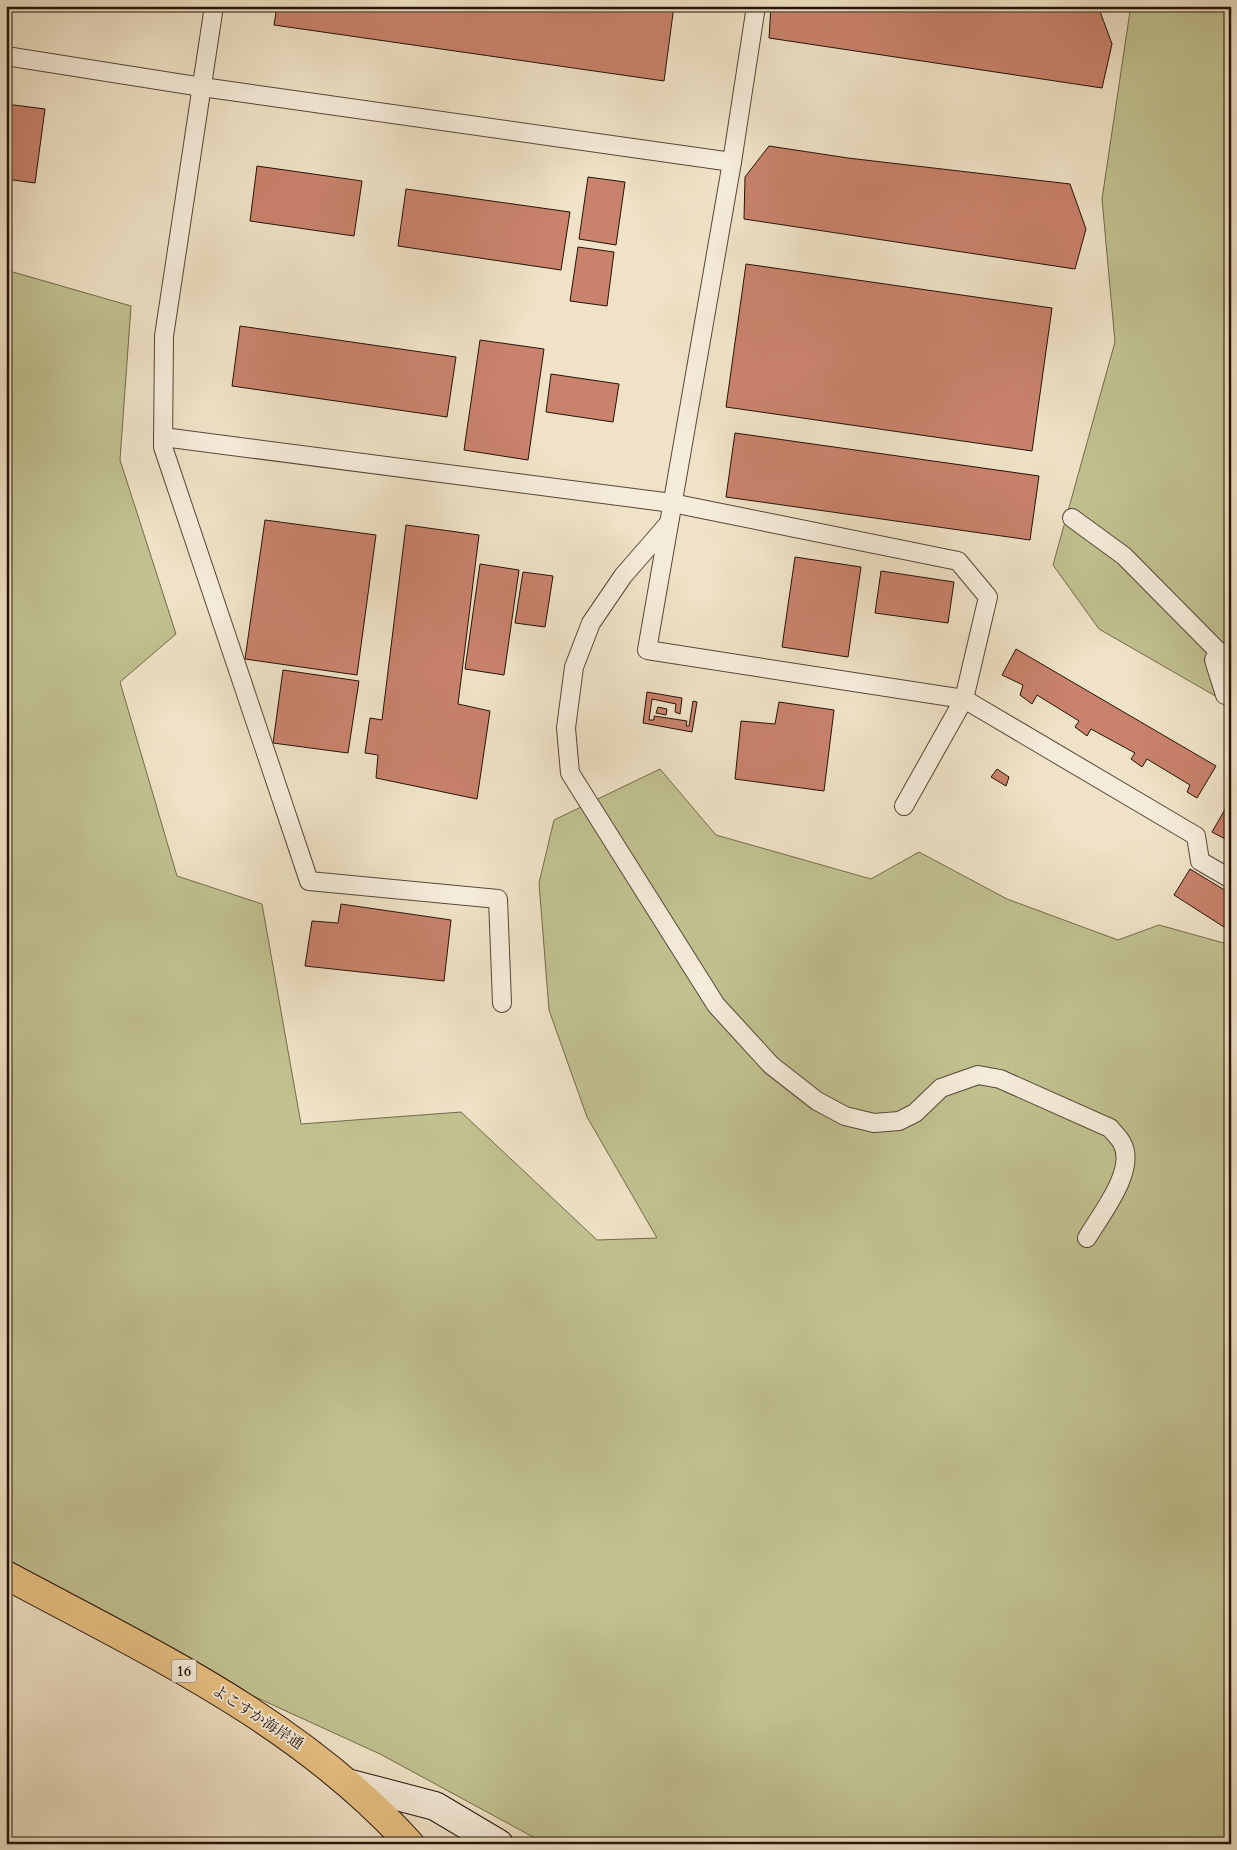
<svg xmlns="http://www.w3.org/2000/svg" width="1237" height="1850" font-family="Cardo,'Noto Serif JP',serif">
	<rect width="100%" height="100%" fill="#efe2c6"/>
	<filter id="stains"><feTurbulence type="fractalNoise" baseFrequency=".004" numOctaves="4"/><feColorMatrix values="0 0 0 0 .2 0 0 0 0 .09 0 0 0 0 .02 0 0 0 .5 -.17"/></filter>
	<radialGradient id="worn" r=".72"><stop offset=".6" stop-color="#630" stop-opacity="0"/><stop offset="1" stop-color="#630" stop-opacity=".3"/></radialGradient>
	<g fill="#c1c190" stroke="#736a4c">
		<polygon points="1125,6 1231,6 1231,705 1099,629 1053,565 1115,342 1102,199 1130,11"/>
		<polygon points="6,270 131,306 120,460 176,634 120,682 177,876 262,904 301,1124 461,1112 597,1240 657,1238 587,1117 549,1010 539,883 554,820 660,769 716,835 871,879 919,852 1007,899 1118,940 1159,925 1231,945 1231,1844 546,1844 380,1754 6,1583"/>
	</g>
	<g fill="#c9826c" stroke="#251208">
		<polygon points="277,6 584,6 616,11 617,6 674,6 664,81 274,25"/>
		<polygon points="771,6 1098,6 1112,44 1102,88 769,38"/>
		<polygon points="6,104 45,109 35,183 6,179"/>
		<polygon points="769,146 848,158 1070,184 1086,229 1075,269 744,219 745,177"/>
		<polygon points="257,166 362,181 354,236 250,221"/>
		<polygon points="588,177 625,182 616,245 579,239"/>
		<polygon points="406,189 570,212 561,270 398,246"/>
		<polygon points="578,247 614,252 607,306 570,301"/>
		<polygon points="746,264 1052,308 1032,451 726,407"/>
		<polygon points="240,326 456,357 447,417 232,386"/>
		<polygon points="480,340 544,349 528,460 464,450"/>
		<polygon points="551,374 619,384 613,422 546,412"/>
		<polygon points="735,433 1039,476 1030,540 726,497"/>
		<polygon points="265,520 376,535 357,675 245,659"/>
		<polygon points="406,525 479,535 458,704 490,711 477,799 376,778 378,755 365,753 370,718 382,720"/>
		<polygon points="795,557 861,567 848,657 782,647"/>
		<polygon points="480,564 519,570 504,675 465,669"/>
		<polygon points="881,571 954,582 948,623 875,613"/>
		<polygon points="523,572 553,576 545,627 515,623"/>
		<polygon points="1016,649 1216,766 1197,798 1187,792 1190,785 1147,759 1142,767 1131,759 1135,753 1091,729 1087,736 1075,727 1079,721 1037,695 1032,704 1020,695 1023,685 1002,675"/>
		<polygon points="283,670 359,681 348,753 273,743"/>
		<polygon points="647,692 682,698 680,714 675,712 676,704 652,699 649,720 654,720 654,716 687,721 686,726 689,726 693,701 697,702 692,732 643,723"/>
		<polygon points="779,702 834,710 824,791 735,779 741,721 775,724"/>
		<polygon points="658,707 667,709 666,715 656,713"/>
		<polygon points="997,769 1009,777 1006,786 991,777"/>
		<polygon points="1231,799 1231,842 1212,832"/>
		<polygon points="1190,869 1231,894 1231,915 1224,927 1174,895"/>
		<polygon points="341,904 451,920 444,981 305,966 312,921 338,923"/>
	</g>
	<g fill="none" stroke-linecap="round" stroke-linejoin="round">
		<g stroke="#584638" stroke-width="20">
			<g id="lane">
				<polyline points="214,6 164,336 163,447 309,881 498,899 502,1003"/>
				<polyline points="756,6 732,162 647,650 964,699 1196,836 1200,861 1231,879"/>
				<polyline points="6,56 202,87 732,162"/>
				<polyline points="163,437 672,503 958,561 988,597 964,699 904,806"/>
				<polyline points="1072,518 1124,556 1218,651 1231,656"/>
				<path d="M669 523 623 576 591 623 574 667 566 728 570 773 716 1005 771 1065 817 1101 845 1116 874 1123 899 1121 915 1113 941 1088 978 1075 1000 1079 1110 1128C1113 1132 1119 1137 1122 1143 1137 1170 1101 1214 1087 1238"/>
				<polyline points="1218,651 1214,660 1225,695"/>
			</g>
		</g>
		<g stroke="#251208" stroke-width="30">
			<polyline id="secondary" points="351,1784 435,1806 499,1844"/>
		</g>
		<g stroke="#251208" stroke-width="30">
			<path id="highway" d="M6 1575C149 1652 299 1721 410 1844"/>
		</g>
		<use href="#lane" stroke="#f5ecda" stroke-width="18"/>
		<use href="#secondary" stroke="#f5ecda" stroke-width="28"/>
		<use href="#highway" stroke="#e8c183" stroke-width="28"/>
	</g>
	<g text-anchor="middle" stroke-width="4" stroke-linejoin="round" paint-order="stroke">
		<rect fill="#f5ecda" stroke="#635347" stroke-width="1" x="171.5" y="1659.5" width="25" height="23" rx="4"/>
		<g font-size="14" font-weight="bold" fill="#251208">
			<text x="184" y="1676">16</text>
		</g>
		<g font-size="15" fill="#251208" stroke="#f5ecda">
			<text transform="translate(258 1717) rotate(33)" y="5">よこすか海岸通</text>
		</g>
	</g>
	<rect width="1237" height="1850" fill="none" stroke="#efe2c6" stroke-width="25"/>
	<rect x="8" y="8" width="1222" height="1835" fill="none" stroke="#251208" stroke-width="2.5"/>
	<rect x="12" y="12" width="1212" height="1825" fill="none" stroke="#251208"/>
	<rect width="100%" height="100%" filter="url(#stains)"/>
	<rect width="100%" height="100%" fill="url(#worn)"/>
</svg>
